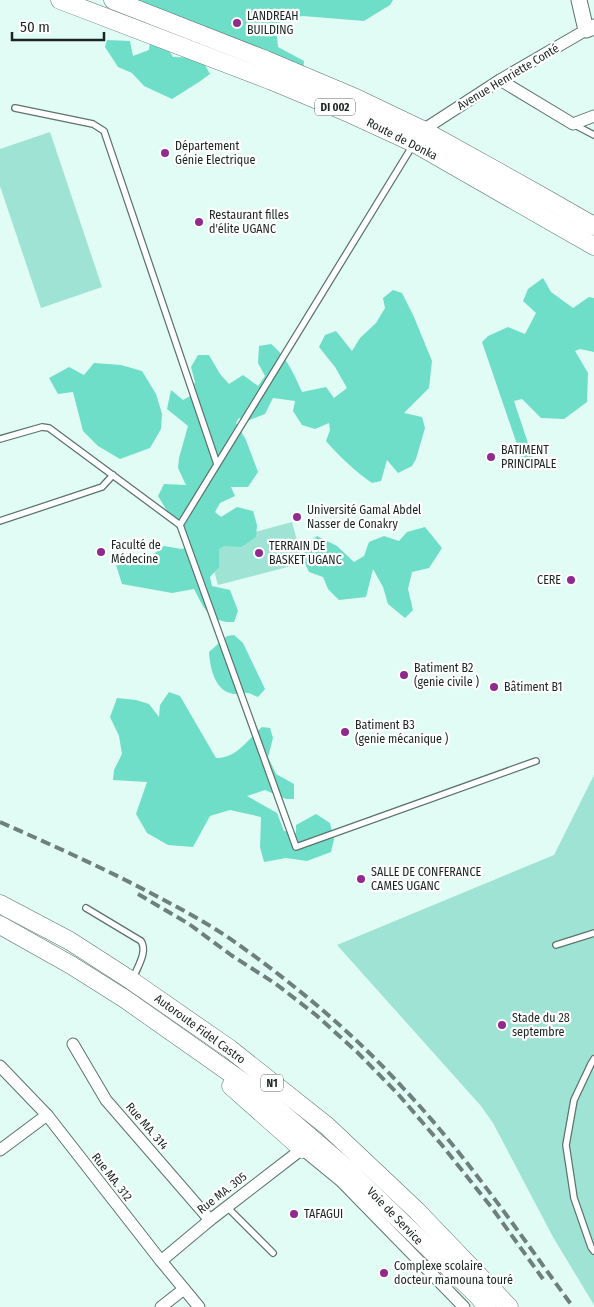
<svg xmlns="http://www.w3.org/2000/svg" width="594" height="1307" font-family="'Fira Sans Condensed',sans-serif">
	<rect width="100%" height="100%" fill="#e1fcf5"/>
	<g fill="#9fe3d4">
		<polygon points="50,132 102,287 41,308 0,186 0,149"/>
		<polygon points="292,522 303,563 218,585 207,545"/>
		<polygon points="594,775 594,1305 553,1237 493,1123 481,1106 337,945 554,855"/>
	</g>
	<g fill="#6edec8">
		<polygon points="134,0 393,0 390,5 364,21 303,16 282,20 276,28 278,47 304,61 303,74 259,60 257,83 240,79 218,47 188,33 167,48 173,57 201,58 210,74 199,82 172,99 144,86 132,73 118,67 105,47 107,40 130,41 133,56 149,50 150,41 157,34 142,5"/>
		<polygon points="543,278 551,292 573,308 589,297 594,298 594,352 580,349 575,351 588,373 587,402 564,419 541,418 522,399 514,401 533,458 523,462 482,342 488,336 508,327 525,334 536,313 523,301 528,289"/>
		<path d="M393 290 402 293 414 317 432 361 429 388 404 413 422 417 425 428 416 459 412 466 398 473 387 460 381 481 372 483C355 471 340 457 326 441L330 430 329 423 315 429 302 425 293 411 295 401 273 398 265 414 247 421 239 418 236 423 246 440 258 472 248 487H231L235 496 220 503 215 512 221 517 237 507 253 511 257 525 256 537 241 547 224 546 219 549V567L210 577 212 586 230 590 238 611 234 622C209 623 204 608 194 589L172 593 122 584 116 565 127 558 146 560 164 546 181 549 191 547 186 532 172 519 158 496 164 484 186 485 178 468 179 458 188 426 167 409 171 390 183 400 190 396 195 382 191 367 198 355H209L220 374 229 384 243 375 258 386 265 376 258 363 259 346 271 344C286 356 294 374 302 392L326 387 334 398 347 388 335 367 319 347 325 335 336 331 352 351 360 338 376 323 385 308 383 298Z"/>
		<polygon points="94,363 121,365 142,371 156,394 162,414 161,429 150,448 120,459 98,446 83,431 73,392 58,394 49,378 69,367 84,375"/>
		<polygon points="425,527 442,548 429,568 412,572 408,589 413,610 405,618 388,604 383,587 373,569 366,597 339,600 328,589 323,577 309,572 302,557 307,544 317,536 337,546 354,562 364,556 369,542 384,536 399,541 407,532"/>
		<path d="M234 635 243 643 265 689 258 697C255 696 250 693 247 693 243 692 238 694 234 694 215 692 210 668 209 652L227 636Z"/>
		<path d="M169 692 180 696 216 758C237 758 247 740 262 727L270 728 273 738 268 757 276 774 294 784V799H286L265 790 247 796 277 813 284 831 296 833V825L316 814 330 823 334 839 331 852 307 861 286 858 264 862 260 847 261 817 230 810 210 816 193 847 168 845 147 833 136 814 147 782 113 780 114 770 122 754 119 736 110 717 117 698 136 700 149 704 159 717 160 705Z"/>
	</g>
	<g fill="none" stroke-linecap="round" stroke-linejoin="round">
		<g stroke="#5c736e" stroke-width="8">
			<g id="service">
				<polyline points="15,108 93,124 104,131 217,464"/>
				<polyline points="573,124 594,135"/>
				<polyline points="413,145 180,525 296,847 536,761"/>
				<polyline points="0,439 42,427 49,428 180,525"/>
				<polyline points="0,521 102,487 113,475"/>
				<path d="M86 908 141 941C148 952 137 967 133 979"/>
				<polyline points="556,945 594,933"/>
				<polyline points="594,1059 591,1064 574,1100 566,1145 574,1198 591,1247 594,1251"/>
				<polyline points="227,1207 273,1253"/>
			</g>
		</g>
		<g stroke="#5c736e" stroke-width="13">
			<g id="minor">
				<polyline points="500,80 573,124 594,116"/>
				<polyline points="423,130 500,80 586,30"/>
				<polyline points="73,1044 106,1100 210,1220"/>
				<polyline points="0,1066 47,1115 161,1261 199,1307"/>
				<polyline points="0,1150 47,1115"/>
				<polyline points="161,1261 210,1220 302,1149 341,1181 464,1307"/>
				<polyline points="161,1307 184,1289"/>
			</g>
		</g>
		<g stroke="#5c736e" stroke-width="17">
			<polyline id="secondary" points="579,0 586,30 594,27"/>
		</g>
		<g stroke="#5c736e" stroke-width="19">
			<g id="primary">
				<polyline points="60,0 272,81 351,114 414,143 594,246"/>
				<polyline points="113,0 266,60 356,98 423,130 538,194 594,226"/>
			</g>
		</g>
		<g stroke="#5c736e" stroke-width="19">
			<g id="trunk">
				<polyline points="0,904 70,941 132,981 230,1049 327,1126 417,1211 509,1307"/>
				<polyline points="0,925 71,965 125,999 260,1094 346,1168 478,1296 487,1307"/>
				<polyline points="231,1086 302,1149"/>
			</g>
		</g>
		<use href="#service" stroke="#fff" stroke-width="5.5"/>
		<use href="#minor" stroke="#fff" stroke-width="11"/>
		<use href="#secondary" stroke="#fff" stroke-width="15"/>
		<use href="#primary" stroke="#fff" stroke-width="18"/>
		<use href="#trunk" stroke="#fff" stroke-width="18"/>
		<g stroke="#6f807c" stroke-width="4" stroke-dasharray="10 5" stroke-linecap="butt">
			<path d="M0 822C54 846 108 870 160 898 187 912 214 927 239 945 298 987 355 1035 404 1089 467 1156 519 1233 573 1307"/>
			<polyline points="138,894 189,924 231,955 276,984 316,1015 357,1052 398,1094 441,1144 492,1208 543,1279"/>
		</g>
	</g>
	<g fill="#912a8f" stroke="#fff" stroke-width="2">
		<circle cx="237" cy="23" r="5"/>
		<circle cx="165" cy="153" r="5"/>
		<circle cx="199" cy="222" r="5"/>
		<circle cx="491" cy="457" r="5"/>
		<circle cx="297" cy="517" r="5"/>
		<circle cx="101" cy="552" r="5"/>
		<circle cx="259" cy="553" r="5"/>
		<circle cx="571" cy="580" r="5"/>
		<circle cx="404" cy="675" r="5"/>
		<circle cx="494" cy="687" r="5"/>
		<circle cx="345" cy="732" r="5"/>
		<circle cx="361" cy="879" r="5"/>
		<circle cx="502" cy="1025" r="5"/>
		<circle cx="294" cy="1214" r="5"/>
		<circle cx="384" cy="1273" r="5"/>
	</g>
	<g text-anchor="middle" stroke-width="4.5" stroke-linejoin="round" paint-order="stroke">
		<g fill="#fff" stroke="#5f6664" stroke-width="1">
			<rect x="315" y="98.5" width="40" height="17" rx="4"/>
			<rect x="261" y="1074.5" width="22" height="17" rx="4"/>
		</g>
		<g font-size="11" font-weight="bold" fill="#1b2522">
			<text x="335" y="111">DI 002</text>
			<text x="272" y="1087">N1</text>
		</g>
		<g font-size="12" fill="#1b2522" stroke="#fff" text-anchor="start">
			<text x="247" y="20">LANDREAH<tspan x="247" dy="14">BUILDING</tspan></text>
			<text x="175" y="150">Département<tspan x="175" dy="14">Génie Electrique</tspan></text>
			<text x="209" y="219">Restaurant filles<tspan x="209" dy="14">d'élite UGANC</tspan></text>
			<text x="501" y="454">BATIMENT<tspan x="501" dy="14">PRINCIPALE</tspan></text>
			<text x="307" y="514">Université Gamal Abdel<tspan x="307" dy="14">Nasser de Conakry</tspan></text>
			<text x="111" y="549">Faculté de<tspan x="111" dy="14">Médecine</tspan></text>
			<text x="269" y="550">TERRAIN DE<tspan x="269" dy="14">BASKET UGANC</tspan></text>
			<text x="561" y="584" text-anchor="end">CERE</text>
			<text x="414" y="672">Batiment B2<tspan x="414" dy="14">(genie civile )</tspan></text>
			<text x="504" y="691">Bâtiment B1</text>
			<text x="355" y="729">Batiment B3<tspan x="355" dy="14">(genie mécanique )</tspan></text>
			<text x="371" y="876">SALLE DE CONFERANCE<tspan x="371" dy="14">CAMES UGANC</tspan></text>
			<text x="512" y="1022">Stade du 28<tspan x="512" dy="14">septembre</tspan></text>
			<text x="304" y="1218">TAFAGUI</text>
			<text x="394" y="1270">Complexe scolaire<tspan x="394" dy="14">docteur mamouna touré</tspan></text>
		</g>
		<g font-size="12" fill="#1b2522" stroke="#fff">
			<text transform="translate(508 77) rotate(-31)" y="4">Avenue Henriette Conté</text>
			<text transform="translate(402 139) rotate(27)" y="4">Route de Donka</text>
			<text transform="translate(200 1029) rotate(36)" y="4">Autoroute Fidel Castro</text>
			<text transform="translate(147 1126) rotate(49)" y="4">Rue MA. 314</text>
			<text transform="translate(112 1177) rotate(52)" y="4">Rue MA. 312</text>
			<text transform="translate(222 1193) rotate(-38)" y="4">Rue MA. 305</text>
			<text transform="translate(395 1216) rotate(46)" y="4">Voie de Service</text>
		</g>
	</g>
	<path d="M12 32v8h92v-8" fill="none" stroke="#1b2522" stroke-width="2.5"/>
	<text x="20" y="32" font-size="15" fill="#1b2522" stroke="#ffffff" stroke-width="4" paint-order="stroke">50 m</text>
</svg>
